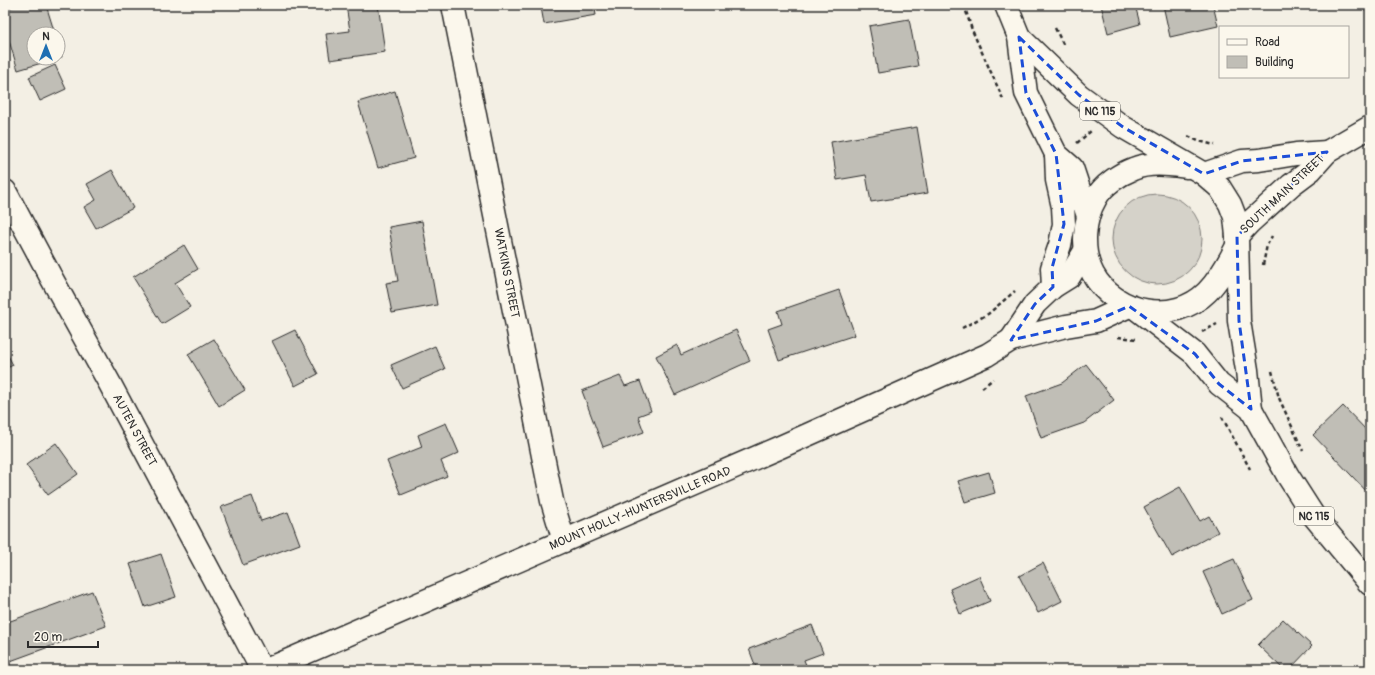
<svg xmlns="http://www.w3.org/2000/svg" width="1375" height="675" font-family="Pangolin,sans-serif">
	<rect width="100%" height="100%" fill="#f3efe4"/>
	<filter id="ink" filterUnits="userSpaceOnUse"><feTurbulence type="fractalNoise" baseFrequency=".025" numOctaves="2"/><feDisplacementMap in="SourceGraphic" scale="8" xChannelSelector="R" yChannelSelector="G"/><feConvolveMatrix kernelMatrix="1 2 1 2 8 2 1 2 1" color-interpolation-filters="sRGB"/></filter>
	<g filter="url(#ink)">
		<circle fill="#d5d2c9" stroke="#807e7a" cx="1157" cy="239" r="45"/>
		<g fill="#c0beb6" stroke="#2b2b2b">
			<polygon points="19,5 46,5 55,34 34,34 34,58 58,58 58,43 62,57 18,70 5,28 5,9"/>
			<polygon points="346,5 378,5 385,52 330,60 326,34 350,31"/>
			<polygon points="534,5 594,5 596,15 544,24 541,7 534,8"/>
			<polygon points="1101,5 1135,5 1140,24 1108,33"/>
			<polygon points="1163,5 1213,5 1218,26 1170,37"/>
			<polygon points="909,19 918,66 878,73 869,26"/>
			<polygon points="55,65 66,89 40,101 29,77"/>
			<polygon points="395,91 414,158 378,168 358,102"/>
			<polygon points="917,127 928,193 871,202 866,175 837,180 831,142"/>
			<polygon points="112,170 133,208 96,228 84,207 96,200 87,184"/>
			<polygon points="422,221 437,305 392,313 386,283 398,281 389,227"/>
			<polygon points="184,245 198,269 175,283 190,307 162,324 133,277"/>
			<polygon points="839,290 855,335 779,360 768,329 782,324 778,311"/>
			<polygon points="295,330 318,374 295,386 272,341"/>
			<polygon points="736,330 750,361 675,395 656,356 677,345 681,355"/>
			<polygon points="214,339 245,390 219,406 188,354"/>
			<polygon points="435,346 445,369 402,388 391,365"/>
			<polygon points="5,350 13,365 5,369"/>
			<polygon points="1086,364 1114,400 1084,423 1041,438 1026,396 1062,383"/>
			<polygon points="620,376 625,386 640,381 651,411 638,416 644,432 603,447 582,391"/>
			<polygon points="1343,406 1370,434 1370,495 1313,435"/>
			<polygon points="446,423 459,453 441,461 447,476 401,495 387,461 422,447 418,435"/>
			<polygon points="56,443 78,474 48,495 26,465"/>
			<polygon points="989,472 995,493 965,502 958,481"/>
			<polygon points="1180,487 1200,521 1209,516 1218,532 1172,557 1144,507"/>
			<polygon points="252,496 261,521 288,512 300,544 243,565 221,507"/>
			<polygon points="161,554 176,597 145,607 130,564"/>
			<polygon points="1234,559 1253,600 1222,614 1203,572"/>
			<polygon points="1043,563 1062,601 1038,613 1019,576"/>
			<polygon points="979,576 990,601 960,614 950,589"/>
			<polygon points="92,591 106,626 5,663 5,623"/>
			<polygon points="1283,619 1312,646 1289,670 1284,670 1258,645"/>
			<polygon points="812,625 823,653 804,660 808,670 757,670 749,649"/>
		</g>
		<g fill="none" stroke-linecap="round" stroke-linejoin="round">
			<g stroke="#2b2b2b" stroke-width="25">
				<g id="minor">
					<polyline points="453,5 552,501 564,541"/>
					<polyline points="5,191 52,279 110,384 262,670"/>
				</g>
			</g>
			<g stroke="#2b2b2b" stroke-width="25">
				<g id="tertiary">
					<polyline points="1204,174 1242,161 1259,160 1296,154 1327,152"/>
					<polyline points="1237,236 1249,223 1291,185 1311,170 1327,152 1370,127"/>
				</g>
			</g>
			<g stroke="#2b2b2b" stroke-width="25">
				<g id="secondary">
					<polyline points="1011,340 1035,304 1053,287 1069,277 1085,251"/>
					<polyline points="266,670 778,448 987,355 1011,340 1066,326 1096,321 1129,306"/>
				</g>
			</g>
			<g stroke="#2b2b2b" stroke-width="25">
				<g id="primary">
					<polyline points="1006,5 1019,37 1026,93 1056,154 1072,168 1088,216"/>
					<polyline points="1019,37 1079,95 1123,127 1204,174 1220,188 1230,204 1235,217 1237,236 1239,321 1247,370 1251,409"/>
					<path d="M1187 167C1170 165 1150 162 1133 169 1120 174 1103 185 1096 198 1083 220 1081 251 1093 274 1115 314 1174 325 1207 292 1220 279 1229 262 1237 246"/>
					<polyline points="1053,287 1052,268 1060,245 1064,224 1063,207 1057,180 1056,154"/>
					<polyline points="1138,310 1195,354 1219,384 1251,409 1288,476 1313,515 1370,584"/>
				</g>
			</g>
			<g stroke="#2b2b2b" stroke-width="2.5" stroke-dasharray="4 3" stroke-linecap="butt">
				<polyline points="964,5 972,30 1003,99"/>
				<polyline points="1055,28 1064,46"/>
				<polyline points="1188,136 1198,141 1215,145"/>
				<polyline points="1077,143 1091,131"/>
				<polyline points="1263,265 1267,245 1272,236"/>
				<polyline points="962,328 988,314 1015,291"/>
				<polyline points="1202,332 1217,324"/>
				<polyline points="1118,337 1137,339"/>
				<polyline points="1272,371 1279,398 1303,451"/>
				<polyline points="982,388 993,379"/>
				<polyline points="1222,417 1250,469"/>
			</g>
			<use href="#minor" stroke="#fbf7ec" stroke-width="22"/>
			<use href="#tertiary" stroke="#fbf7ec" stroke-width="22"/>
			<use href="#secondary" stroke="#fbf7ec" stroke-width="22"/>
			<use href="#primary" stroke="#fbf7ec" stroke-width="22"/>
		</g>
	</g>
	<path fill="none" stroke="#1d4ed8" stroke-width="3" stroke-dasharray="8 5" stroke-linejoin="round" d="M1019 37 1079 95 1123 127 1204 174 1242 161 1327 152 1237 236 1239 321 1251 409 1219 384 1195 354 1129 306 1096 321 1011 340 1035 304 1053 287 1052 268 1064 224 1056 154 1026 93Z"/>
	<g text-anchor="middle" stroke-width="4" stroke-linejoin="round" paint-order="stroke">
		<g fill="#fbf7ec" stroke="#696865" stroke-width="1">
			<rect x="1080" y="102" width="40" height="18" rx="3"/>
			<rect x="1294" y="507" width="40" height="18" rx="3"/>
		</g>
		<g font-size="11" font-weight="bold" fill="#2b2b2b">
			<text x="1100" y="115">NC 115</text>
			<text x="1314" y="520">NC 115</text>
		</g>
		<g font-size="12" fill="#2b2b2b" stroke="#fbf7ec">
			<text transform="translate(1282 194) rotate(-43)" y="4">SOUTH MAIN STREET</text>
			<text transform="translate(507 273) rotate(79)" y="4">WATKINS STREET</text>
			<text transform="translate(135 430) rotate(62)" y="4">AUTEN STREET</text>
			<text transform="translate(640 508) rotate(-23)" y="4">MOUNT HOLLY-HUNTERSVILLE ROAD</text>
		</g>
	</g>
	<rect width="1375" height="675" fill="none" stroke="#fbf7ec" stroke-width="20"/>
	<rect x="10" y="10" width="1355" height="655" fill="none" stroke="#2b2b2b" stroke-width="1.5" filter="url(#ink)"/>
	<rect x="1219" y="26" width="130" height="52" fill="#fbf7ec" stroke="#a8a59f"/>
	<rect x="1227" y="39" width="20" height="6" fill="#fbf7ec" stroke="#a8a59f"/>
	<text x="1255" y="46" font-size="12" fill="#2b2b2b">Road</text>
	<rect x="1227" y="56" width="20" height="12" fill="#c0beb6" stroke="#a8a59f"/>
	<text x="1255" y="66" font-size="12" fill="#2b2b2b">Building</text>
	<g transform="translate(46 46)"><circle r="19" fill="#fbf7ec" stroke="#a8a59f"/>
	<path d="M0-3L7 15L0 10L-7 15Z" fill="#1f6fb2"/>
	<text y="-6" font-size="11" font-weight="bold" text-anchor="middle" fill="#2b2b2b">N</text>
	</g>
	<path d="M28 641v6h70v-6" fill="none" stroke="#2b2b2b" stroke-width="2"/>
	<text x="34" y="641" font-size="12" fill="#2b2b2b" stroke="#fbf7ec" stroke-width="3" paint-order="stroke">20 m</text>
</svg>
